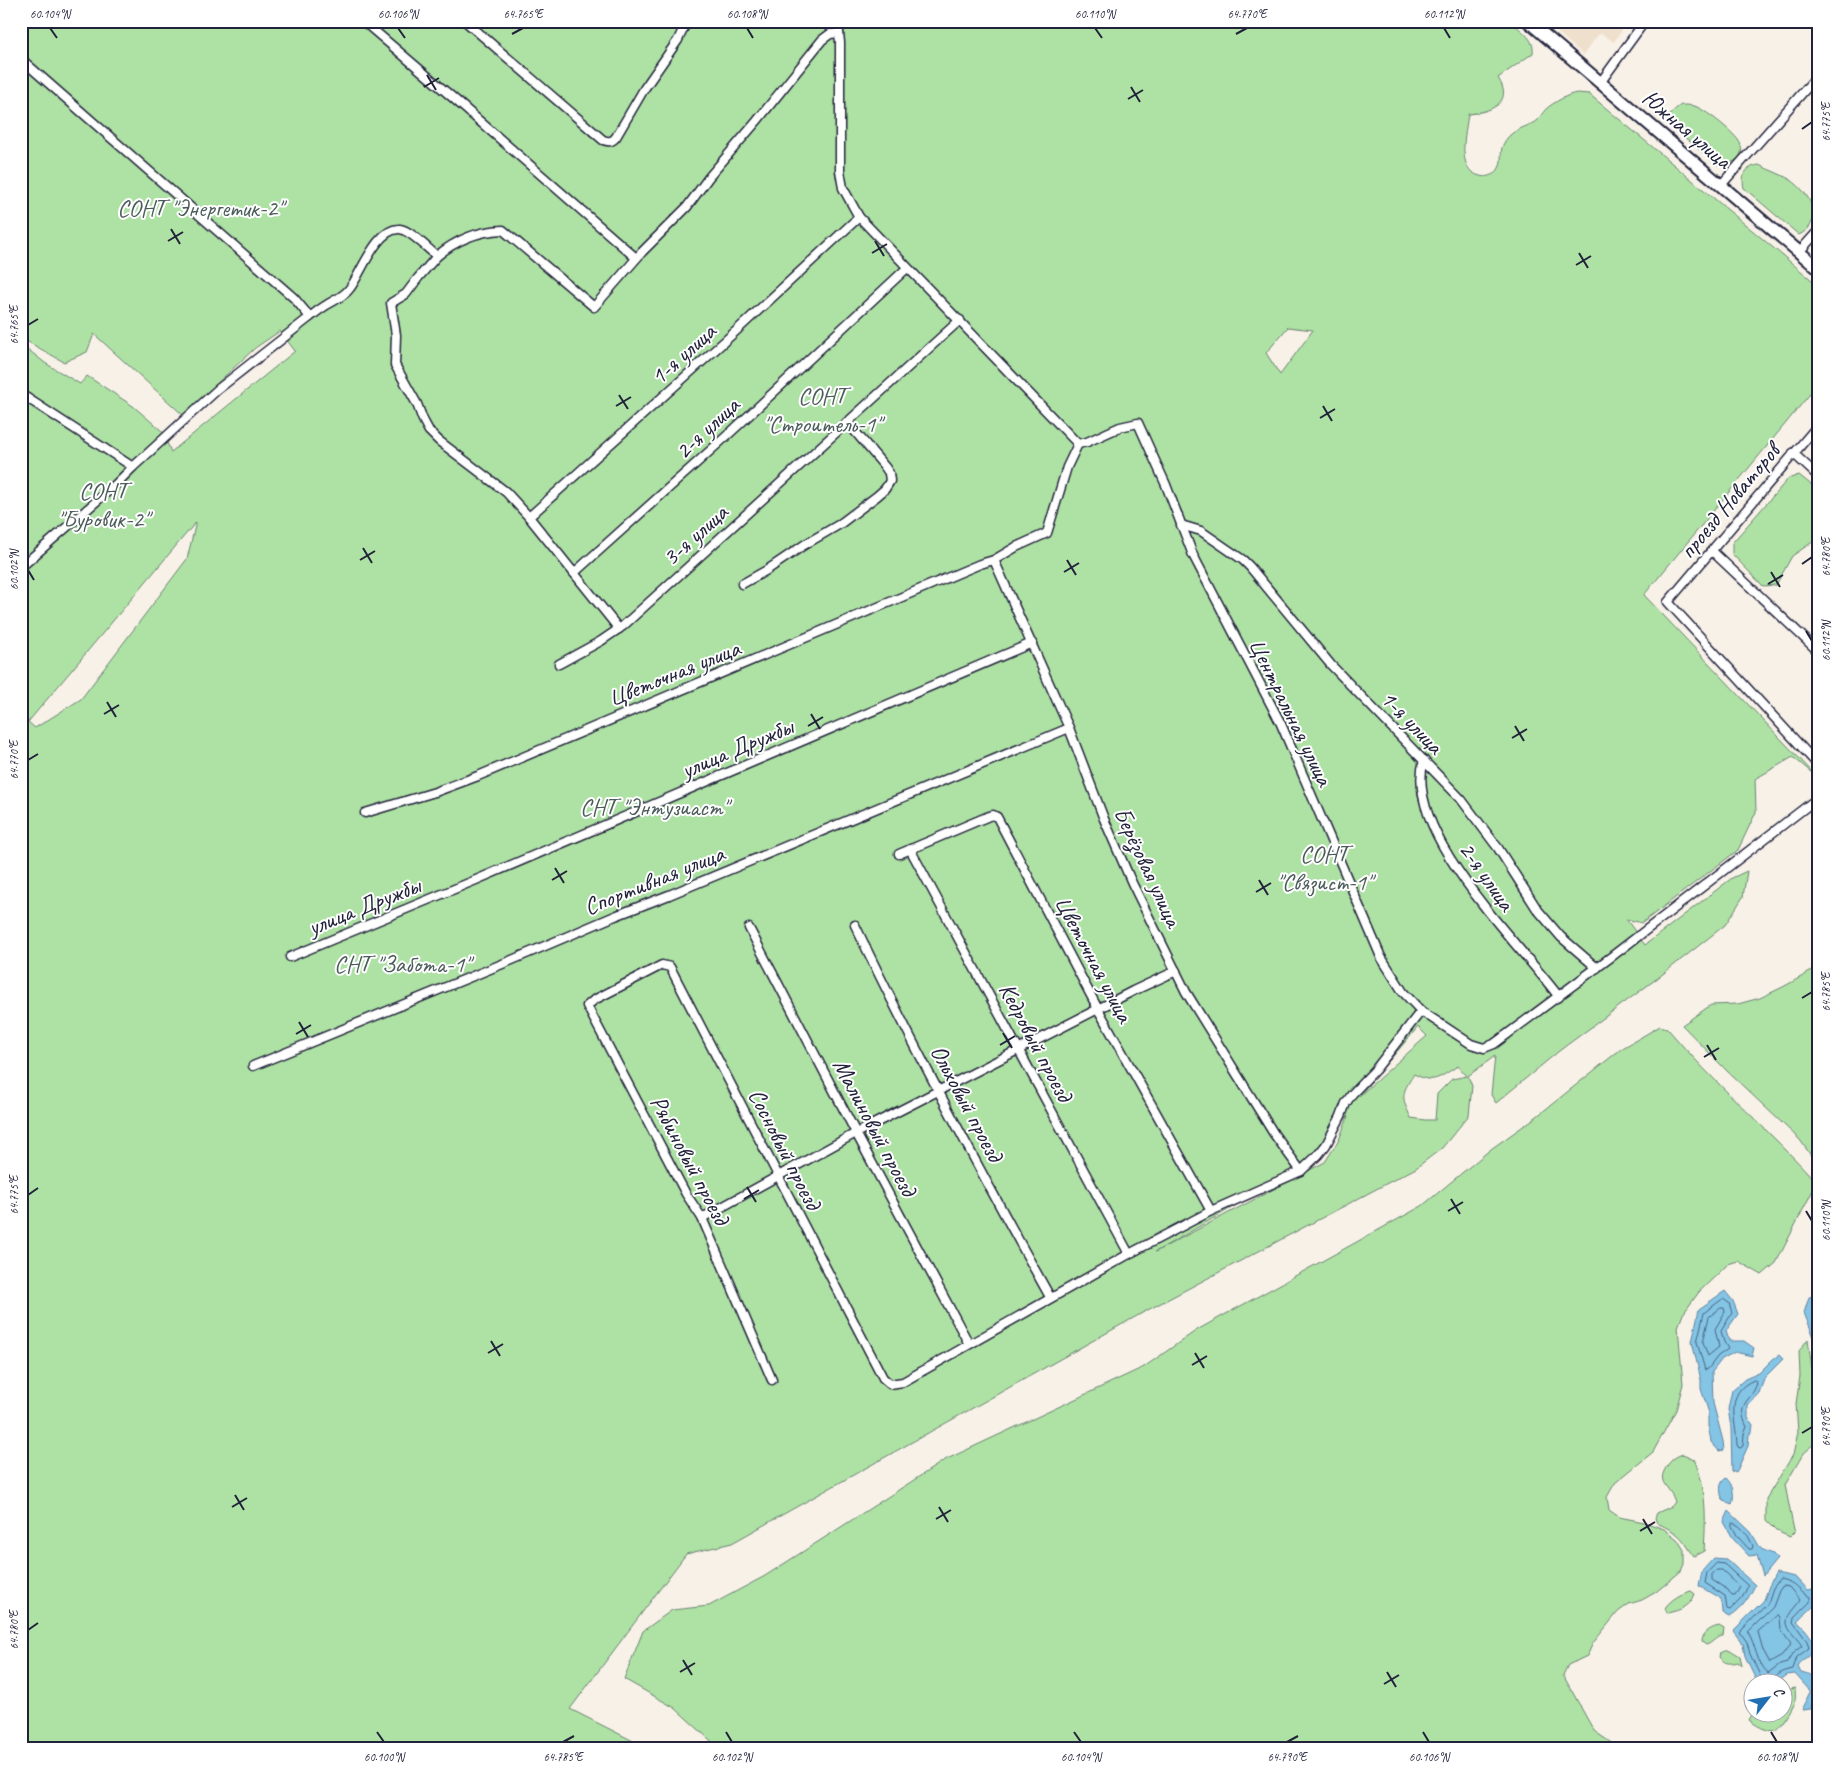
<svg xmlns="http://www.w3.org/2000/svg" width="1840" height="1770" font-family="Caveat,sans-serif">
	<rect width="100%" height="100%" fill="#f8f1e8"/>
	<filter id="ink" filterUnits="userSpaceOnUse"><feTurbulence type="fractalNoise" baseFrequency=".02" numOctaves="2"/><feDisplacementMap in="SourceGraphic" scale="10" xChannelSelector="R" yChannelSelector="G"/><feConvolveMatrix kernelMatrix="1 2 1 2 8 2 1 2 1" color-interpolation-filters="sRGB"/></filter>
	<g filter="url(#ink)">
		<polygon fill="#efe0cd" points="1545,21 1628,21 1614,42 1602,34 1598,35 1583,55"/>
		<g fill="#aee2a4" stroke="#688270" fill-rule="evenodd">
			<path d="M21 21H1510C1520 30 1535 38 1533 53L1498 78C1515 104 1489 112 1468 114 1466 132 1455 170 1480 176 1485 178 1494 175 1497 171 1504 163 1499 153 1503 145 1509 131 1521 129 1533 123 1539 120 1542 113 1546 109 1553 103 1568 94 1577 93 1581 93 1585 94 1589 94L1819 286V383L1644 595 1818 778 1793 757 1755 779 1756 812 1738 850 1642 923 1626 919 1645 945 1732 878 1747 871 1743 897 1725 925 1659 977 1559 1051 1496 1103 1491 1095 1495 1056 1468 1076 1472 1086 1469 1115 1442 1148 1416 1168 1144 1312 732 1543 686 1554 570 1709 649 1749H21V344L45 363 80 384 87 376 133 406 162 431 171 452 295 351 280 331 255 348 183 415 94 334 87 352 64 362 21 338ZM1288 327 1313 330 1280 375 1266 353ZM196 522 187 559 81 699 35 728 28 722ZM1418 1027 1427 1036 1359 1096ZM1458 1066 1467 1076 1452 1079 1437 1094 1435 1120H1425L1411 1118C1401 1097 1401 1094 1414 1074 1435 1085 1439 1077 1458 1066ZM1348 1116 1339 1140 1325 1162 1155 1252 1297 1170Z"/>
			<path d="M1681 105C1686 105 1692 105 1697 107 1708 112 1735 133 1740 143 1747 159 1728 167 1716 164L1668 123C1668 114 1674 110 1681 105Z"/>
			<path d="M1759 165C1769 170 1781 174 1791 180 1810 193 1826 222 1799 235L1744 188C1741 176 1745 167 1759 165Z"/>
			<polygon points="1799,475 1819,491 1819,541 1814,541 1792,556 1776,585 1763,586 1732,554 1732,543 1788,479"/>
			<polygon points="1819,967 1819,1167 1800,1140 1727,1071 1682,1025 1711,1005 1738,1004 1760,998 1783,987"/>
			<path d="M1660 1026 1667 1028C1714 1084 1770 1130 1818 1184L1815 1186 1776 1263 1762 1275 1738 1261 1728 1264 1699 1292 1683 1314 1678 1327 1683 1384 1676 1410 1653 1452 1615 1483 1607 1497 1609 1510 1619 1517 1644 1522 1664 1529 1677 1539 1684 1550V1564L1681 1571 1656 1592 1642 1600 1629 1604 1618 1612 1593 1643 1587 1656 1568 1665 1563 1675 1594 1731 1620 1749H720L675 1708 624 1679 643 1631 672 1610 709 1606 765 1576 945 1460 1144 1367 1197 1330 1422 1206 1491 1149 1536 1117 1621 1049Z"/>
			<polygon points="1808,1339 1819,1422 1817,1442 1803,1454 1785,1485 1793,1526 1795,1532 1790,1537 1776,1531 1766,1521 1766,1499 1793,1455 1798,1432 1796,1404 1800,1376 1799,1351"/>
			<path d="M1683 1454 1694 1459C1707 1488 1706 1519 1704 1551L1694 1556C1680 1535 1680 1534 1657 1523L1655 1518 1657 1513 1672 1506 1675 1502C1670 1485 1655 1484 1667 1466 1671 1460 1676 1456 1683 1454Z"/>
			<path d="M1691 1591 1695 1594C1690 1607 1681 1610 1667 1613L1665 1608C1670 1600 1682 1593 1691 1591Z"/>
			<path d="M1719 1626 1724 1629 1723 1636C1716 1636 1713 1643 1706 1645L1702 1642C1702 1633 1710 1628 1719 1626Z"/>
			<path d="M1725 1650H1730L1740 1656 1742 1666 1738 1662C1730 1664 1724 1664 1719 1657L1720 1652Z"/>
			<path d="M1795 1688C1795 1692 1796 1697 1795 1700 1793 1706 1781 1728 1775 1730 1768 1733 1754 1724 1749 1720L1753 1713 1782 1712 1783 1694 1790 1689Z"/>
		</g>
		<g fill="#84c4e5" stroke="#5d83a1">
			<polygon points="1725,1291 1733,1301 1738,1314 1726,1331 1729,1341 1744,1341 1754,1348 1752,1356 1735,1352 1722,1359 1712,1372 1713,1403 1723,1441 1724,1450 1719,1451 1711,1442 1708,1426 1708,1410 1701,1389 1701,1380 1692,1342 1699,1309"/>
			<polygon points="1819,1295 1819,1349 1804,1313 1809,1297"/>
			<polygon points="1779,1355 1783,1359 1765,1377 1759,1393 1748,1405 1748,1418 1753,1425 1752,1431 1749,1435 1748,1446 1736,1473 1732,1471 1731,1428 1728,1409 1732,1390 1745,1379 1759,1373 1773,1359"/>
			<path d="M1726 1478C1733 1484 1735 1495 1732 1504L1723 1501C1720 1492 1718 1484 1726 1478Z"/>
			<polygon points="1729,1511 1751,1532 1761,1549 1773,1554 1777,1559 1763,1576 1757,1555 1749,1556 1734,1540 1724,1522"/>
			<path d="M1714 1558 1726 1559 1755 1585C1749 1598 1742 1609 1729 1617L1722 1613 1721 1599 1699 1586 1702 1571Z"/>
			<path d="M1776 1573 1795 1577 1807 1590 1813 1589 1817 1603 1797 1622C1804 1626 1819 1644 1813 1652 1809 1658 1802 1659 1798 1666L1801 1672C1822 1676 1819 1693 1819 1710L1812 1704 1811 1709 1802 1710 1811 1692 1795 1674 1787 1675 1778 1682H1760L1755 1677 1745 1656 1743 1644 1733 1631 1764 1600 1769 1586Z"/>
		</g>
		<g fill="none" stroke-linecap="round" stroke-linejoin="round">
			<g stroke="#49637f" stroke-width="1">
				<polygon points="1723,1299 1729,1303 1732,1313 1721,1331 1724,1342 1728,1349 1718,1356 1708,1369 1705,1370 1697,1342 1704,1313"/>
				<polygon points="1721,1308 1724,1308 1725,1312 1715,1329 1719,1347 1708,1356 1703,1342 1709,1317"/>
				<path d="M1754 1380 1757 1383C1751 1403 1735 1402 1747 1427L1744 1434 1743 1445 1739 1448 1737 1445C1736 1420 1724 1392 1754 1380Z"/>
				<path d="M1733 1523C1743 1526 1749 1537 1753 1546L1752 1549H1749L1738 1537 1732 1526Z"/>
				<polygon points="1717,1563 1724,1564 1748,1586 1742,1598 1730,1610 1727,1609 1725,1596 1705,1583 1707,1573"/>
				<polygon points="1717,1570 1722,1570 1740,1587 1735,1596 1732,1596 1728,1590 1712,1580 1712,1576"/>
				<path d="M1783 1586 1789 1587 1800 1600C1797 1606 1791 1610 1788 1617 1783 1628 1797 1637 1802 1646L1793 1653 1787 1663 1780 1665 1768 1674C1756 1663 1756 1645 1748 1632L1773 1607 1779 1591Z"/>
				<polygon points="1778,1615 1780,1617 1781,1630 1791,1644 1782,1656 1770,1663 1763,1650 1758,1632"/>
				<path d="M1763 1682 1750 1654 1747 1642 1740 1632 1768 1603 1773 1588 1780 1579C1798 1583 1796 1590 1810 1597V1602L1794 1618 1793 1622 1807 1641 1809 1648 1797 1657 1793 1669C1785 1671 1775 1673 1774 1682"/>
			</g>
			<g stroke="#22223b" stroke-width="11">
				<g id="minor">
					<polyline points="363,21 452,97 636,258"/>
					<path d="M465 21 603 140C609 142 612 142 616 137L644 89 678 40 687 21"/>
					<polyline points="838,21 840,43 840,171 843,188 859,217 1078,444 1087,442 1120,427 1138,423 1166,485 1193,555 1281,724 1381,957 1403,992 1421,1011 1471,1044 1484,1048 1494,1044 1611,957 1819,797"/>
					<polyline points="21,59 294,298 310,317 217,390 133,467 21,394"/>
					<polyline points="1600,83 1645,21"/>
					<polyline points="1721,185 1819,74"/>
					<polyline points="1799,252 1819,230"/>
					<polyline points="437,256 418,278 406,294 391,303 396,335 395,365 417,404 423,420 429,431 439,441 506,492 529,517 619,629"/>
					<path d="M310 317C315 313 320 309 325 306 334 300 344 297 350 288 361 274 377 227 400 229 410 230 429 250 437 256 456 240 478 231 503 230L594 307 642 252 687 207 709 177 757 121 822 40 830 34 839 33"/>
					<polyline points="1819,424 1668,602 1819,766"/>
					<polyline points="1793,453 1819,477"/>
					<polyline points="529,517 736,331 859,217"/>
					<polyline points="1181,525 1201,531 1243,560 1250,567 1331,665 1461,799 1498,848 1537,909 1561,937 1597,968"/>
					<polyline points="1712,551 1819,652"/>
					<polyline points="994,560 1069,728 1104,819 1132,883 1186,992 1274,1134 1301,1171"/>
					<polyline points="21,567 115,485 133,467"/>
					<polyline points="574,573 731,432 907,268"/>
					<polyline points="742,584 767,570 804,545 840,524 877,496 885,489 890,481 889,473 885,467 847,422"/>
					<polyline points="559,664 601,641 623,626 960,320"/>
					<path d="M1424 760C1402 832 1519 943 1559 997"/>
					<polyline points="365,813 435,792 478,776 980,564 994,560 1016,547 1047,533 1067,467 1078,444"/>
					<polyline points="910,849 1129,1254"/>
					<polyline points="899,854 989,816 993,815 997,817 1098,1009 1211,1211"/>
					<path d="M855 925C915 1051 982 1175 1050 1297"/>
					<polyline points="749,928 856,1133 969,1344"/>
					<polyline points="290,957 476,880 1032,643"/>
					<polyline points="253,1066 512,960 615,916 669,895 1069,728"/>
					<polyline points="702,1218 856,1133 1133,991 1176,971"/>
					<polyline points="772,1380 702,1218 686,1194 587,1006 594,1000 662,965 670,967 883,1378 890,1384 903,1382 1129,1254 1211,1211 1301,1171 1318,1155 1326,1145 1341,1116 1346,1103 1352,1094 1375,1070 1421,1011"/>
				</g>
			</g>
			<g stroke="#22223b" stroke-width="15">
				<polyline id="secondary" points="1528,21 1819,269"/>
			</g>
			<use href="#minor" stroke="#fff" stroke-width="8"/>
			<use href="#secondary" stroke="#fff" stroke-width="11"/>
		</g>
	</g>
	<path fill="none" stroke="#22223b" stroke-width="2" d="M50 28 57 38M398 28 405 38M747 28 753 38M1095 28 1102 38M1444 28 1450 38M512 34 523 28M1236 34 1247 28M427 75 436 90M424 87 439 78M1131 87 1140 102M1128 99 1143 90M1802 129 1812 122M171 229 180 244M168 241 183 232M875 241 884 256M872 253 887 244M1579 253 1588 268M1576 265 1591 256M28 325 38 319M619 395 628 409M616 406 631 397M1323 406 1332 421M1320 418 1335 409M363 548 372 563M360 560 375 551M1067 560 1076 575M1802 564 1812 557M28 570 34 580M1064 572 1079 563M1771 572 1780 587M1768 584 1783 575M1806 631 1812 641M107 702 116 717M104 714 119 705M811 714 820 729M808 726 823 717M1515 726 1524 741M1512 738 1527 729M28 760 38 754M555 868 564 883M552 880 567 871M1259 880 1268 895M1256 892 1271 883M1802 998 1812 992M299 1022 308 1037M1003 1033 1012 1048M296 1034 311 1025M1000 1045 1015 1036M1707 1045 1716 1060M1704 1057 1719 1048M747 1187 756 1202M28 1195 38 1188M744 1199 759 1190M1451 1199 1460 1214M1448 1211 1463 1202M1806 1211 1812 1221M491 1341 500 1356M488 1353 503 1344M1195 1353 1204 1368M1192 1365 1207 1356M1802 1433 1812 1427M235 1495 244 1510M232 1507 247 1498M939 1507 948 1522M936 1519 951 1510M1643 1519 1652 1534M1640 1531 1655 1522M28 1630 38 1623M683 1660 692 1675M680 1672 695 1663M1387 1672 1396 1687M1384 1684 1399 1675M377 1732 384 1742M726 1732 732 1742M1074 1732 1081 1742M1423 1732 1429 1742M1771 1732 1777 1742M563 1742 574 1736M1287 1742 1298 1736"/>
	<g text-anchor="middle" stroke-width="4" stroke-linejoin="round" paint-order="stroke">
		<g font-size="24" fill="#22223b" stroke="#fff">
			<text transform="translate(1687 129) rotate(40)" y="8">Южная улица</text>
			<text transform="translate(683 354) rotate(-42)" y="8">1-я улица</text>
			<text transform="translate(707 428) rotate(-43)" y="8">2-я улица</text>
			<text transform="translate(1729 501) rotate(-50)" y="8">проезд Новаторов</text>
			<text transform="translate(695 535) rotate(-42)" y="8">3-я улица</text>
			<text transform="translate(674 673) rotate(-22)" y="8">Цветочная улица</text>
			<text transform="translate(1291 712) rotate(64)" y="8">Центральная улица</text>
			<text transform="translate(1412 722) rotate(46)" y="8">1-я улица</text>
			<text transform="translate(737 748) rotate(-23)" y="8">улица Дружбы</text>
			<text transform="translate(1148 867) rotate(65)" y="8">Берёзовая улица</text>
			<text transform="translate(1487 876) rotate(55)" y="8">2-я улица</text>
			<text transform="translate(654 880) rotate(-22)" y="8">Спортивная улица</text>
			<text transform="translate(364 906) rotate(-22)" y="8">улица Дружбы</text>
			<text transform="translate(1094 959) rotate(62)" y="8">Цветочная улица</text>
			<text transform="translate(1036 1042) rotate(62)" y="8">Кедровый проезд</text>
			<text transform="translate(967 1103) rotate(62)" y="8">Ольховый проезд</text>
			<text transform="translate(875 1127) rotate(62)" y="8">Малиновый проезд</text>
			<text transform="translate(785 1149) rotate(63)" y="8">Сосновый проезд</text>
			<text transform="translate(690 1160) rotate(62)" y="8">Рябиновый проезд</text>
		</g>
		<g font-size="24" fill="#4c5c5a" stroke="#fff">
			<text x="200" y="216">СОНТ "Энергетик-2"</text>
			<text x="822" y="404">СОНТ<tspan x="822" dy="28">"Строитель-1"</tspan></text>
			<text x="103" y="499">СОНТ<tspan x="103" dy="28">"Буровик-2"</tspan></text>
			<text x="654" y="815">СНТ "Энтузиаст"</text>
			<text x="1324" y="862">СОНТ<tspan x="1324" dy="28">"Связист-1"</tspan></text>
			<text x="402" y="972">СНТ "Забота-1"</text>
		</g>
	</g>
	<rect width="1840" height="1770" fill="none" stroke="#fff" stroke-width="55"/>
	<g transform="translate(1768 1698) rotate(59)"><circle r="24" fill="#ffffff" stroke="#a7a7b1"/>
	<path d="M0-4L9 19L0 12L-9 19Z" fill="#1f6fb2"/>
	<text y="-8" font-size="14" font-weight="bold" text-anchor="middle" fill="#22223b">С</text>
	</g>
	<rect x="28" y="28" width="1784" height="1714" fill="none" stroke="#22223b" stroke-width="2"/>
	<g font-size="12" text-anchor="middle" fill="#22223b">
		<text x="50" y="18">60.104°N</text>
		<text x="398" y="18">60.106°N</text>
		<text x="523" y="18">64.765°E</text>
		<text x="747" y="18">60.108°N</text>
		<text x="1095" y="18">60.110°N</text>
		<text x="1247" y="18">64.770°E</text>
		<text x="1444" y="18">60.112°N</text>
		<text transform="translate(1826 122) rotate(-90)" y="4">64.775°E</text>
		<text transform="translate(14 325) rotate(-90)" y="4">64.765°E</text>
		<text transform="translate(1826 557) rotate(-90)" y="4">64.780°E</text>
		<text transform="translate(14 570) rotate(-90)" y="4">60.102°N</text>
		<text transform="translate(1826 641) rotate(-90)" y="4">60.112°N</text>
		<text transform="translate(14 760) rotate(-90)" y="4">64.770°E</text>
		<text transform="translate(1826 992) rotate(-90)" y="4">64.785°E</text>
		<text transform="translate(14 1195) rotate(-90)" y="4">64.775°E</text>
		<text transform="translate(1826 1221) rotate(-90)" y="4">60.110°N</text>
		<text transform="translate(1826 1427) rotate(-90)" y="4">64.790°E</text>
		<text transform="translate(14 1630) rotate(-90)" y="4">64.780°E</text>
		<text x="384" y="1761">60.100°N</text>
		<text x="563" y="1761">64.785°E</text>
		<text x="732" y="1761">60.102°N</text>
		<text x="1081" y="1761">60.104°N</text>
		<text x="1287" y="1761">64.790°E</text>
		<text x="1429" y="1761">60.106°N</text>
		<text x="1777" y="1761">60.108°N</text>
	</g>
</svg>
